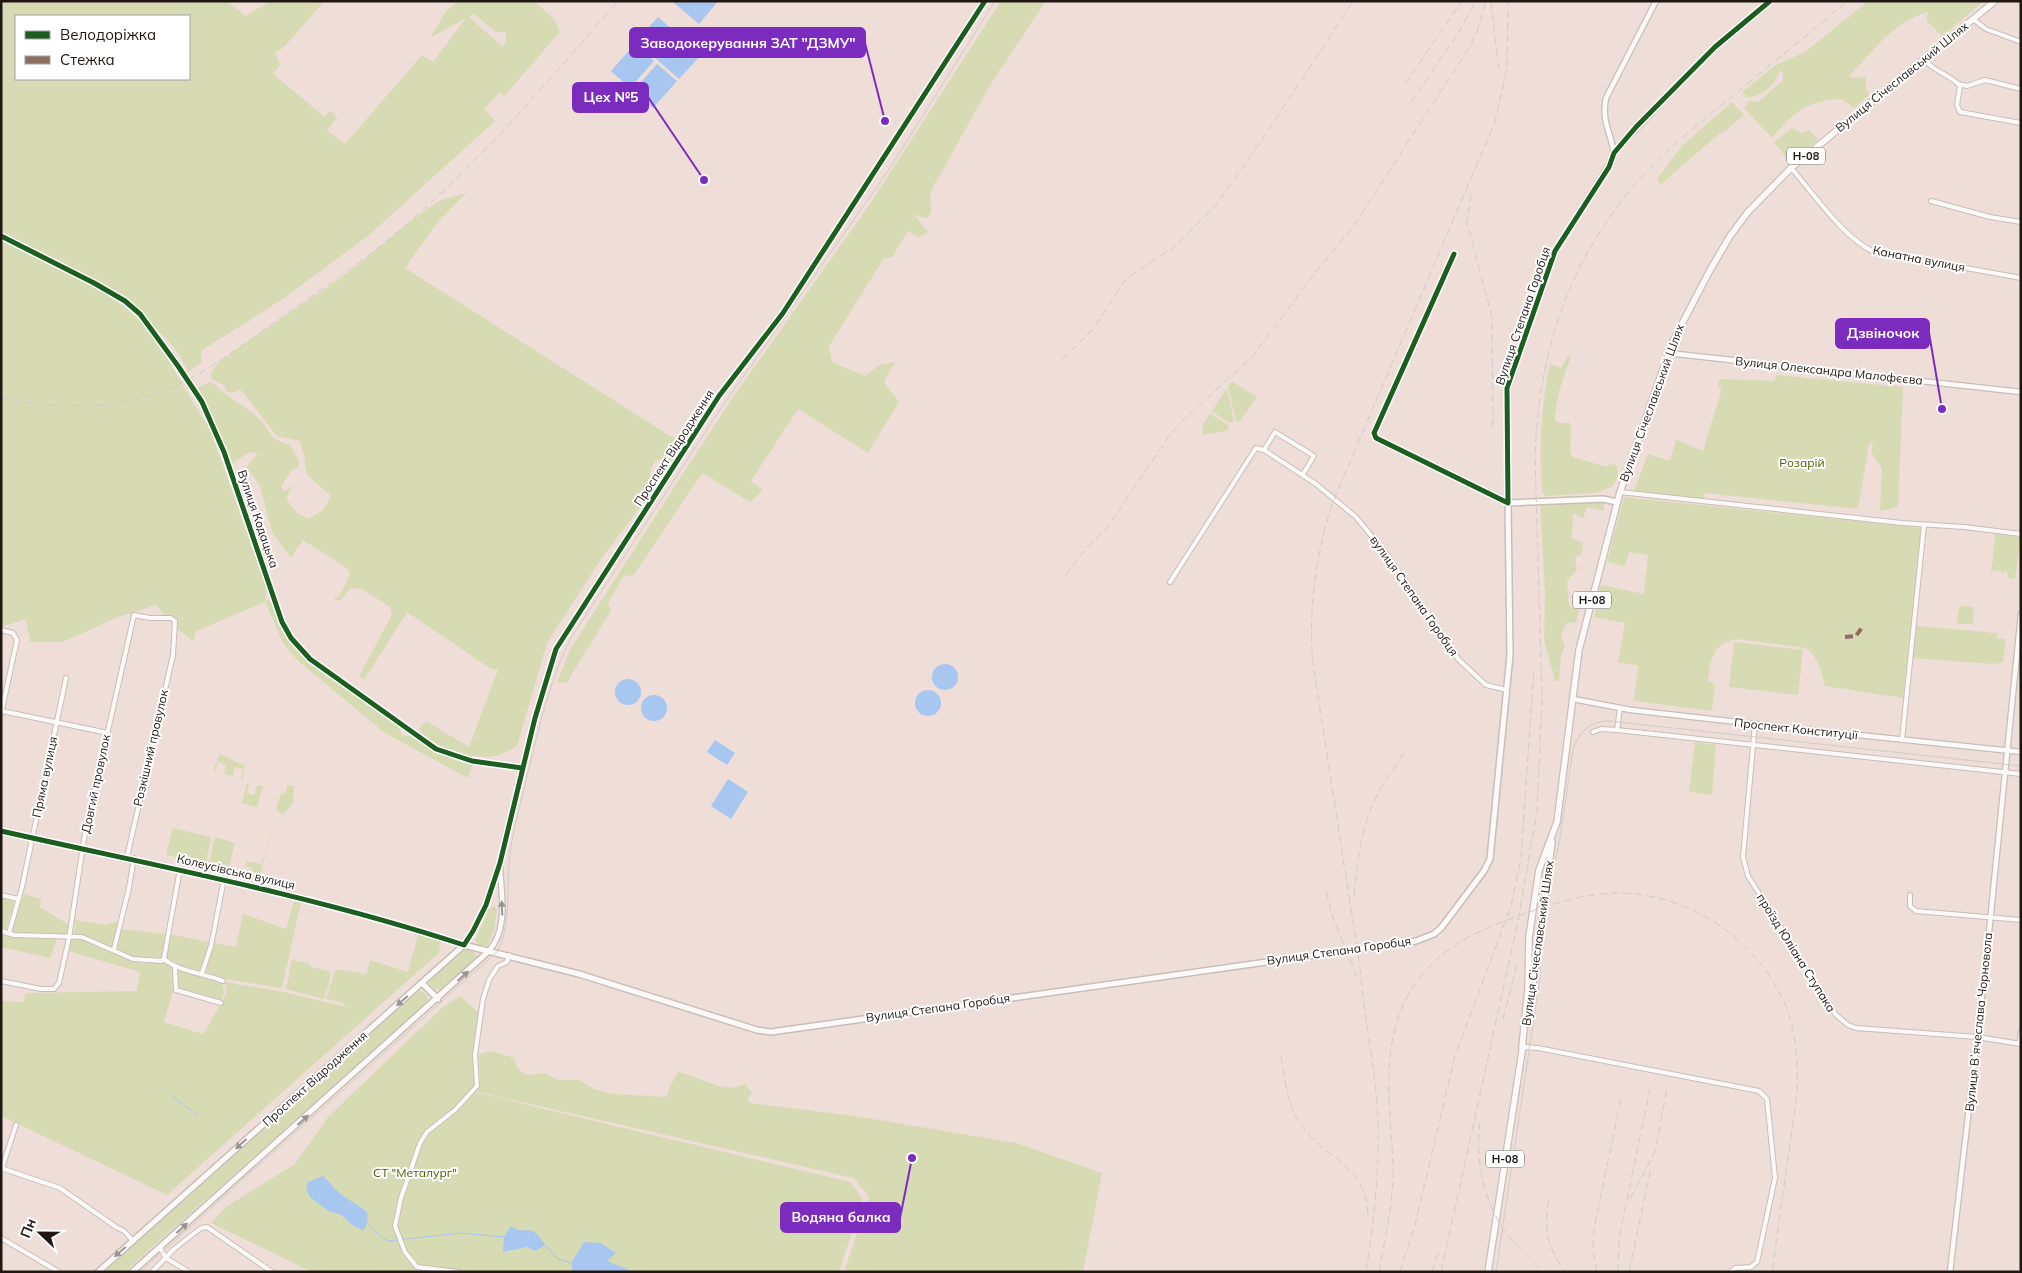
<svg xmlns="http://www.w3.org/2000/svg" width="2022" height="1273" font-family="Mulish,sans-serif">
	<rect width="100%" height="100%" fill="#eeded7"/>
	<g fill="#d7dbb4" fill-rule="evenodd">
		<path d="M1 1H227L246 16 270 1H324L287 44 275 53 280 65 273 74 325 117 330 110 337 118 327 130 345 144 422 55 433 62 466 18 430 38 446 11 458 1H534L555 20 560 32 504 96 500 92 484 109 495 121 368 236 284 298 201 351 202 362 188 372 180 356 171 344 122 295 1 232ZM474 14 496 32H506V40L503 47 469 17ZM16 16H189V79H16Z"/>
		<polygon points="1001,1 1046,1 989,87 930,193 931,212 927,218 914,215 928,232 918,237 908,231 892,257 884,258 829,346 832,362 865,376 879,365 895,362 884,382 899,402 868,453 798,409 751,481 763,490 750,502 702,473 634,575 624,576 608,603 611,611 570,677 568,683 557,682 571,648 675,486 729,403 872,201"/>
		<path d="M1868 1H1984L1942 36 1926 20 1928 12C1892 22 1875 50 1850 75L1852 78 1866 76V88L1869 95 1854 108 1841 99C1806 100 1793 113 1772 138L1744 108 1750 100 1758 102 1783 80V73L1780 70C1775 85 1762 98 1746 97L1742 92 1776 65 1805 52Z"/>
		<polygon points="1732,102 1744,115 1724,132 1720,133 1660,185 1657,179 1682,146"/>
		<polygon points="1792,128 1802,133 1809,130 1818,139 1790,162 1774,142"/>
		<path d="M466 193 437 223 405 268 675 439 673 460H656C647 472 651 477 653 490L601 559 547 643 517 746C511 749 505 753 499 755 474 761 435 750 419 729L426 721 469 747 498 669H491L407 612 364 680 359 676 392 615 390 607 362 589 351 588 341 600 335 601V597L339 596 350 575 348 569 303 540 291 558 272 532 260 486 246 467 258 454 249 452 232 464 198 387 210 382C221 387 221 392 228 396 238 403 250 409 259 419 274 434 266 438 290 445L299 461V467L291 471 281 486 284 491 293 486 286 499 297 513 309 519 323 510 331 496 307 475 304 455 299 441 277 436 241 390 231 393 227 392 224 385 211 379 212 371 221 360 342 277 420 214 441 200Z"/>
		<path d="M1 239C49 264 116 288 149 332 173 363 188 398 210 429L267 590 265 601 270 600C282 623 289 644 309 662 328 679 398 712 402 735L414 737 440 754 473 764 468 778 385 733 297 660 283 643 265 602 196 631 193 641 176 628 156 605 118 617 63 642H30L26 619 1 627Z"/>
		<path d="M1568 356H1571C1564 378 1555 397 1555 421L1560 423H1571L1570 453 1573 457 1607 467 1610 463 1617 466 1618 476 1613 486 1596 493 1545 496 1542 490C1539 448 1541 406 1550 364L1561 368Z"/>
		<polygon points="1776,375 1903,387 1898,507 1880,511 1882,468 1871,453 1873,441 1869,444 1858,509 1704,493 1703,499 1634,491 1648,454 1670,461 1676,440 1703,451 1720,395 1721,388 1717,386 1720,379 1774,381"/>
		<polygon points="1233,382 1257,397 1240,421 1236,421 1228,386"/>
		<polygon points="1227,388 1234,422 1229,423 1212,411"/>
		<polygon points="1210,413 1228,425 1229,430 1203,435 1202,426"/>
		<path d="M1624 497 1922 528 1903 698 1825 686C1821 671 1819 658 1806 648L1736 639C1713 643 1711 659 1708 680L1715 684 1712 711 1634 701 1638 666 1618 662 1625 623 1594 617 1601 585 1644 594 1648 555 1629 552 1625 566 1607 562Z"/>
		<polygon points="1600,501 1604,503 1604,511 1587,507 1583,519 1573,513 1572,538 1583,543 1581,555 1575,557 1577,570 1567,581 1569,606 1580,607 1576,622 1566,624 1561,636 1565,646 1561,655 1559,681 1555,681 1544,639 1545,593 1540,504"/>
		<polygon points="1995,534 2021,537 2015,579 2008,578 2008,572 2004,571 2002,577 2002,571 1998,571 1996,577 1997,571 1993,570 1991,576"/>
		<polygon points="1959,606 1974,607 1973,624 1957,624"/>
		<polygon points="1915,626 1998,633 1997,638 2006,639 2003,662 1994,664 1911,658"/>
		<polygon points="1734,642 1803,650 1798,695 1729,687"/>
		<polygon points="1695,742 1716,745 1712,795 1689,792"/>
		<polygon points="220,754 245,766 243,779 241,779 243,769 235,767 233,776 224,774 226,765 218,762 215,772 213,771"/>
		<polygon points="247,783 249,784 247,793 254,795 257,786 263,786 257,807 242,803"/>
		<polygon points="287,785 294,786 293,803 282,815 276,810 281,793 285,794"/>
		<polygon points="274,815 259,881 252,879 252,868 245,866 246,861 262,864"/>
		<polygon points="173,828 211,837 206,863 166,855"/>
		<polygon points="215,837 235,843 229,867 209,863"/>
		<polygon points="24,894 41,899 40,907 69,925 68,937 11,932"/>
		<polygon points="1,896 15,900 6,930 1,929"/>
		<polygon points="294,900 301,902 282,988 224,979 205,971 214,943 236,947 243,914 286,929"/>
		<polygon points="494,906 497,910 494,931 488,945 480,946 475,940 489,909"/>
		<polygon points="75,920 106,925 118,921 113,948 82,936 74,936"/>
		<polygon points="121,929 166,934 161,959 133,958 117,948"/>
		<polygon points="1,933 13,936 57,939 50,958 1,947"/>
		<polygon points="170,934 209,942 201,971 169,962 165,957"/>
		<path d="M418 935 433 937 442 941 438 947 442 950 167 1195 1 1116V1001L23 1002 26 993 137 991 140 972 68 951 71 939C95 936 110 955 132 961 149 966 156 957 174 969L173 991 164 1022 203 1034 227 993 225 982 284 992 346 1007 342 1002 326 999 336 969 366 974 370 960 408 972Z"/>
		<polygon points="464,948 473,951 477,957 475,960 442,989 435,990 429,984 429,979"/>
		<polygon points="292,960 308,963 311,967 331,972 328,988 323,999 286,989"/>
		<polygon points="177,969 222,982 224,992 221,1001 207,995 177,988"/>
		<polygon points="418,990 428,995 426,1004 124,1272 100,1272"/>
		<path d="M460 996 479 1013C479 1026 475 1036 474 1049 472 1063 478 1077 474 1092L850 1182 863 1199 839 1272H312L211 1223 226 1207 295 1164 328 1117 443 1007Z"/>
		<path d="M491 1051 514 1058 517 1068 527 1075 545 1073 558 1080H580L594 1089 613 1094 667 1097 670 1085 678 1072C700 1076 723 1095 745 1084L752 1093 747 1100 751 1103 855 1116 1016 1143 1102 1173 1083 1272H844L869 1197 854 1178 477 1092 480 1081 479 1054Z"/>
	</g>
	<g fill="#a7c6f0">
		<polygon points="672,1 718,1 699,24"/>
		<polygon points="658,17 701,55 679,79 636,41"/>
		<polygon points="635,44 654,61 630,88 611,71"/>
		<polygon points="657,64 677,81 653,108 633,91"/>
		<circle cx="945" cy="677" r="13"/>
		<circle cx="628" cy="692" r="13"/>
		<circle cx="928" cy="703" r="13"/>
		<circle cx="654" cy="708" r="13"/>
		<polygon points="715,740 735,753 727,765 707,752"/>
		<polygon points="728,779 748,792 731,819 711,806"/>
		<path d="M323 1176 339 1193 366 1211 368 1216 366 1227 363 1230C349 1227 345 1212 330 1212L310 1197 306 1189 308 1182Z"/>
		<path d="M511 1226C526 1237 530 1220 545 1245L535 1251 527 1247 503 1252 504 1237Z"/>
		<polygon points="584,1242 601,1243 616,1253 607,1261 634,1272 571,1272 573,1260"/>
	</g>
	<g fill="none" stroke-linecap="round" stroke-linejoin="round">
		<g stroke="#a7c6f0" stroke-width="1">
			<polyline points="172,1096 197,1115"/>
			<polyline points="367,1222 380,1236 388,1241 461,1233 504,1237"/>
			<polyline points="545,1245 558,1259 572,1263"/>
		</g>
		<g stroke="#cabdb7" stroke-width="6">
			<g id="minor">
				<polyline points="1973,19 1986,29 2021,42"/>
				<path d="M1928 63C1937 73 1951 75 1960 86L1957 105 1960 112 2021 123"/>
				<polyline points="1958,84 1967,86 1985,80 2021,89"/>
				<polyline points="1614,153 1715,47 1770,1"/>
				<path d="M1791 168C1814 194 1842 236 1872 251L2021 278"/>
				<polyline points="1931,201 1990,217 2021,222"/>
				<polyline points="1,236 94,283 125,301 140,314 178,366 202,402 224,452 282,622 291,638 310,659 436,749 472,761 522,768"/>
				<polyline points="1454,254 1374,433 1376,438 1508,503"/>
				<polyline points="1303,474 1314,456 1275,432 1264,450 1316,484 1356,517 1388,556 1459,660 1486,685 1507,690"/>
				<polyline points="1620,492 1902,523 1964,527 2021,534"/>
				<polyline points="1170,582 1256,448 1264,450"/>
				<polyline points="1,630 13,633 17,640 1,714"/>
				<polyline points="2,711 108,733"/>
				<polyline points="1755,724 1743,857 1748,876 1836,1015 1848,1025 1856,1028 1977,1037 2021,1044"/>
				<polyline points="1617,730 1620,708"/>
				<polyline points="1593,732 1601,729 1617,730 2021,774"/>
				<polyline points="1902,740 1924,525"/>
				<polyline points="1,895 18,899"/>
				<polyline points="1910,895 1910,906 1916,911 2021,920"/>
				<path d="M1 931 14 935 82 937 133 959 162 961 164 958C170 969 209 975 223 981"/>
				<polyline points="9,933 22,887 66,678"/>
				<polyline points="114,949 129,888 134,858"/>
				<polyline points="164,958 180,869"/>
				<polyline points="175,968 176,990 221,1003"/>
				<polyline points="202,973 211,946 224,879"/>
				<polyline points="1,981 41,989 54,989 59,983 69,938 85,833 134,615 150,618 171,618 175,621 173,655 127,857"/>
				<polyline points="2019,1044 2021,1032"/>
				<polyline points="1522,1047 1538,1048 1759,1091 1767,1099 1775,1178 1757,1262 1751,1267 1735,1268 1731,1272"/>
				<polyline points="1,1168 60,1188 116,1227 124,1231 133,1241"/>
				<polyline points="2,1168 16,1125"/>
				<polyline points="1,1238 59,1272"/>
				<polyline points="160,1248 166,1258 189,1272"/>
				<polyline points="152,1272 174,1249 201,1228 207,1227 272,1272"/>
				<polyline points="458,1272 417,1267 405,1252 395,1226 401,1198 420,1143 427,1132 455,1110 477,1086 475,1055 483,999 489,980 498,966 507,962 509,955"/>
			</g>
		</g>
		<g stroke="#cabdb7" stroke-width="7">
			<g id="tertiary">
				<polyline points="1668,353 2021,392"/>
				<path d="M1508 503 1507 388 1555 251 1613 158C1616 140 1600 125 1606 98L1656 1"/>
				<polyline points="1573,699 1631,710 1755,724 2021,752"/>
				<path d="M1 831C156 866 312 895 464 945L473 931 486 905 500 863 535 718 556 649 719 396 783 313 985 1"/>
				<path d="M489 951C509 927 501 895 500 866"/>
				<polyline points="1950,1272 1987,952 2021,614"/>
			</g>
		</g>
		<g stroke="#cabdb7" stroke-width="8">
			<g id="secondary">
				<polyline points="422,983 438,999"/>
				<polyline points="98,1272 464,945 579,974 757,1030 771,1032 1416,941 1434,934 1441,928 1484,871 1490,859 1510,655 1508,503 1603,499 1617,502"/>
				<polyline points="132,1272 489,951"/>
			</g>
		</g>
		<g stroke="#cabdb7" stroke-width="8">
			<g id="primary">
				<polyline points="1531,999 1552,842"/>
				<polyline points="1522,1047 1528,989 1529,937 1539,870 1557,822 1579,650 1620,492 1673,341 1709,272 1730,236 1748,212 1791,168 1995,1"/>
				<polyline points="1488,1272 1523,1045"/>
			</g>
		</g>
		<use href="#minor" stroke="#fcfaf9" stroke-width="4"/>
		<use href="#tertiary" stroke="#fcfaf9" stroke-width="4.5"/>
		<use href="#secondary" stroke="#fcfaf9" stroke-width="5"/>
		<use href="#primary" stroke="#fcfaf9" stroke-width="5.5"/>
		<g stroke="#d0cbc9" stroke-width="1">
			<path d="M140 1272 498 951C513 919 505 881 511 846 515 822 522 799 527 776 539 729 549 681 571 638L719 411 888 171 995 1"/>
			<path d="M1496 1272 1540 977 1543 925 1560 838 1573 749C1579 732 1590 721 1609 721L2021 766"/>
		</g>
		<g stroke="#d0cbc9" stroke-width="1" stroke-dasharray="8 4" stroke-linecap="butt">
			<polyline points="1491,1 1499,71"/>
			<polyline points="1405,84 1462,1"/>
			<polyline points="1411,102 1457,35 1476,1"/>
			<polyline points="1471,194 1467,222 1492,317 1493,429"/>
			<polyline points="1062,360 1094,328 1126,279 1174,247 1215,206 1264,137 1353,1"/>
			<path d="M1 398C54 408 113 411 165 390 203 376 248 341 282 317 322 289 363 261 400 230 480 162 549 80 618 1"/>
			<polyline points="1065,576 1087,547 1107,528 1169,436 1184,419 1253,356 1311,278 1353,227 1469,48 1477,32 1486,1"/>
			<polyline points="1326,891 1333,918 1357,977"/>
			<path d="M1354 895C1356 868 1360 840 1369 814 1376 791 1393 770 1406 750"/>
			<polyline points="1503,1019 1517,964"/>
			<path d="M1281 1056C1285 1081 1287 1105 1302 1126 1327 1162 1368 1163 1368 1219"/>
			<path d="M1480 1122C1475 1157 1483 1199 1503 1229 1514 1245 1530 1257 1542 1272"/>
			<polyline points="1630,1199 1655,1152 1667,1088"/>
			<path d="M1549 1200C1543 1228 1548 1250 1566 1272"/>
			<path d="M1366 1272C1375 1213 1382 1152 1376 1092 1372 1050 1363 1009 1360 967L1313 664C1308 610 1316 548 1335 497L1495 122 1507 68 1508 1"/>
			<path d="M1379 1272C1385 1237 1394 1201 1393 1165 1391 1110 1380 1053 1405 1001 1428 953 1474 931 1521 915 1552 904 1585 893 1618 893 1689 893 1757 939 1785 1004 1797 1033 1798 1063 1797 1094L1772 1272"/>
			<polyline points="1400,1272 1415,1225 1455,1056 1511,906 1521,858 1534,667"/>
			<polyline points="1432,1272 1439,1251"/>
			<path d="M1441 1272 1518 921 1537 812 1542 699 1535 456C1539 352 1567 265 1635 184 1662 152 1696 126 1728 100 1768 67 1808 34 1848 1"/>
			<polyline points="1597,1272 1593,1250 1594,1228 1622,1094"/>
			<polyline points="1618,1272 1619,1238 1650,1089"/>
			<polyline points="1629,1272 1651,1167"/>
		</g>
		<polyline stroke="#8d6e63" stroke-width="4" stroke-dasharray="8 4" stroke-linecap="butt" points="1845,637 1856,636 1863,626"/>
		<g stroke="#fff" stroke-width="8">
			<g id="cycleway">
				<polyline points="1,236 94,283 125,301 140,314 178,366 202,402 224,452 282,622 291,638 310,659 436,749 472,761 522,768"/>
				<polyline points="1454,254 1374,433 1376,438 1508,503 1507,388 1555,251 1609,167 1614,153 1636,127 1715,47 1770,1"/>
				<path d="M1 831C156 866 312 895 464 945L473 931 486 905 500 863 535 718 556 649 719 396 783 313 985 1"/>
			</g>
		</g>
		<use href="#cycleway" stroke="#1b5e20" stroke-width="5"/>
	</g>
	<defs><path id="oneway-solid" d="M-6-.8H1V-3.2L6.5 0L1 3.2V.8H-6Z" transform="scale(1.25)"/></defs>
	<g fill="#999491">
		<use href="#oneway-solid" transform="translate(502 908) rotate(-92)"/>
		<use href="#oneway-solid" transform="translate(463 976) rotate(-42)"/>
		<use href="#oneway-solid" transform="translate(402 1001) rotate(139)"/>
		<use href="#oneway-solid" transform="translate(303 1120) rotate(-42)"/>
		<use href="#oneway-solid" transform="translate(241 1144) rotate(138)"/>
		<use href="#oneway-solid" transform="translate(182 1228) rotate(-42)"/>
		<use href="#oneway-solid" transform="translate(120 1252) rotate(139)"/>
	</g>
	<g text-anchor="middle" stroke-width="4" stroke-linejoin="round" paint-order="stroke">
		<g fill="#fff" stroke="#645d59" stroke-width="1">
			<rect x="1787" y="147.5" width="38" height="17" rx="4"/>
			<rect x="1573" y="591.5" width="38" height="17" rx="4"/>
			<rect x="1486" y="1150.5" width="38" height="17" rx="4"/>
		</g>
		<g font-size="11" font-weight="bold" fill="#211712">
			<text x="1806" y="160">Н-08</text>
			<text x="1592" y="604">Н-08</text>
			<text x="1505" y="1163">Н-08</text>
		</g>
		<g font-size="12" fill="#211712" stroke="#fff">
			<text transform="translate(1902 77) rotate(-39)" y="4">Вулиця Січеславський Шлях</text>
			<text transform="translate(1919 259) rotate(11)" y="4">Канатна вулиця</text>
			<text transform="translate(1523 316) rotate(-71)" y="4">Вулиця Степана Горобця</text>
			<text transform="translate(1829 371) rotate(6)" y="4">Вулиця Олександра Малофєєва</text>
			<text transform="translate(1652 403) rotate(-70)" y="4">Вулиця Січеславський Шлях</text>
			<text transform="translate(674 448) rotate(-57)" y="4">Проспект Відродження</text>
			<text transform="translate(258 519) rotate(71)" y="4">Вулиця Кодацька</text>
			<text transform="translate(1414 596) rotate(55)" y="4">вулиця Степана Горобця</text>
			<text transform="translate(1796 729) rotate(6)" y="4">Проспект Конституції</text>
			<text transform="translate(151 748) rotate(-77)" y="4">Розкішний провулок</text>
			<text transform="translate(45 777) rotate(-78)" y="4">Пряма вулиця</text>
			<text transform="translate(96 784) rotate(-78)" y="4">Довгий провулок</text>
			<text transform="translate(236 872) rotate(13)" y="4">Колеусівська вулиця</text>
			<text transform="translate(1538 943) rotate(-82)" y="4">Вулиця Січеславський Шлях</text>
			<text transform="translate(1339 951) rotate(-8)" y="4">Вулиця Степана Горобця</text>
			<text transform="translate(1796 953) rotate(58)" y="4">проїзд Юліана Ступака</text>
			<text transform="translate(938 1008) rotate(-8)" y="4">Вулиця Степана Горобця</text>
			<text transform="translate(1979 1022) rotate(-84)" y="4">Вулиця Вʼячеслава Чорновола</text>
			<text transform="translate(315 1079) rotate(-42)" y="4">Проспект Відродження</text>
		</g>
		<g font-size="12" fill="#4a5d01" stroke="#fff">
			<text x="1802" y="467">Розарій</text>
			<text x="415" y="1177">СТ "Металург"</text>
		</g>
	</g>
	<path fill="none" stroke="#7b2cbf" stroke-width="2" d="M885 121L865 43M704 180L648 97M1942 409L1929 333M912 1158L900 1218"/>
	<g fill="#7b2cbf" stroke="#fff" stroke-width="2">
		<circle cx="885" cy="121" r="5"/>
		<circle cx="704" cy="180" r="5"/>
		<circle cx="1942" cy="409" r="5"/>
		<circle cx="912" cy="1158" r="5"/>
	</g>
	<g fill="#7b2cbf" stroke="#7b2cbf" stroke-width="2">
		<rect x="630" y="28" width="235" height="29" rx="5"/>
		<rect x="573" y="83" width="75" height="29" rx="5"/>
		<rect x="1836" y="319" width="93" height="29" rx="5"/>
		<rect x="781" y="1203" width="119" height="29" rx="5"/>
	</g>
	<g font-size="14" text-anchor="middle" font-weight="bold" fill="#fff">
		<text x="748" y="48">Заводокерування ЗАТ "ДЗМУ"</text>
		<text x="611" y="102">Цех №5</text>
		<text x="1883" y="338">Дзвіночок</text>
		<text x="841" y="1222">Водяна балка</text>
	</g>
	<rect width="2022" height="1273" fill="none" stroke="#211712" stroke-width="5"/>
	<rect x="15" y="15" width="175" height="65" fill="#ffffff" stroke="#a6a2a0"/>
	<rect x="25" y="31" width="25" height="8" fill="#1b5e20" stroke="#a6a2a0"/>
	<text x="60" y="40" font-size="15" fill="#211712">Велодоріжка</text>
	<rect x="25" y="56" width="25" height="8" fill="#8d6e63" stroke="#a6a2a0"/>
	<text x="60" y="65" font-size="15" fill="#211712">Стежка</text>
	<g transform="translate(40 1233) rotate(292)" stroke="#ffffff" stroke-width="4" paint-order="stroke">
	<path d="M0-4L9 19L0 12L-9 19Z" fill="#211712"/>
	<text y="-8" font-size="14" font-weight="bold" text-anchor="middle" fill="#211712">Пн</text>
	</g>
</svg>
